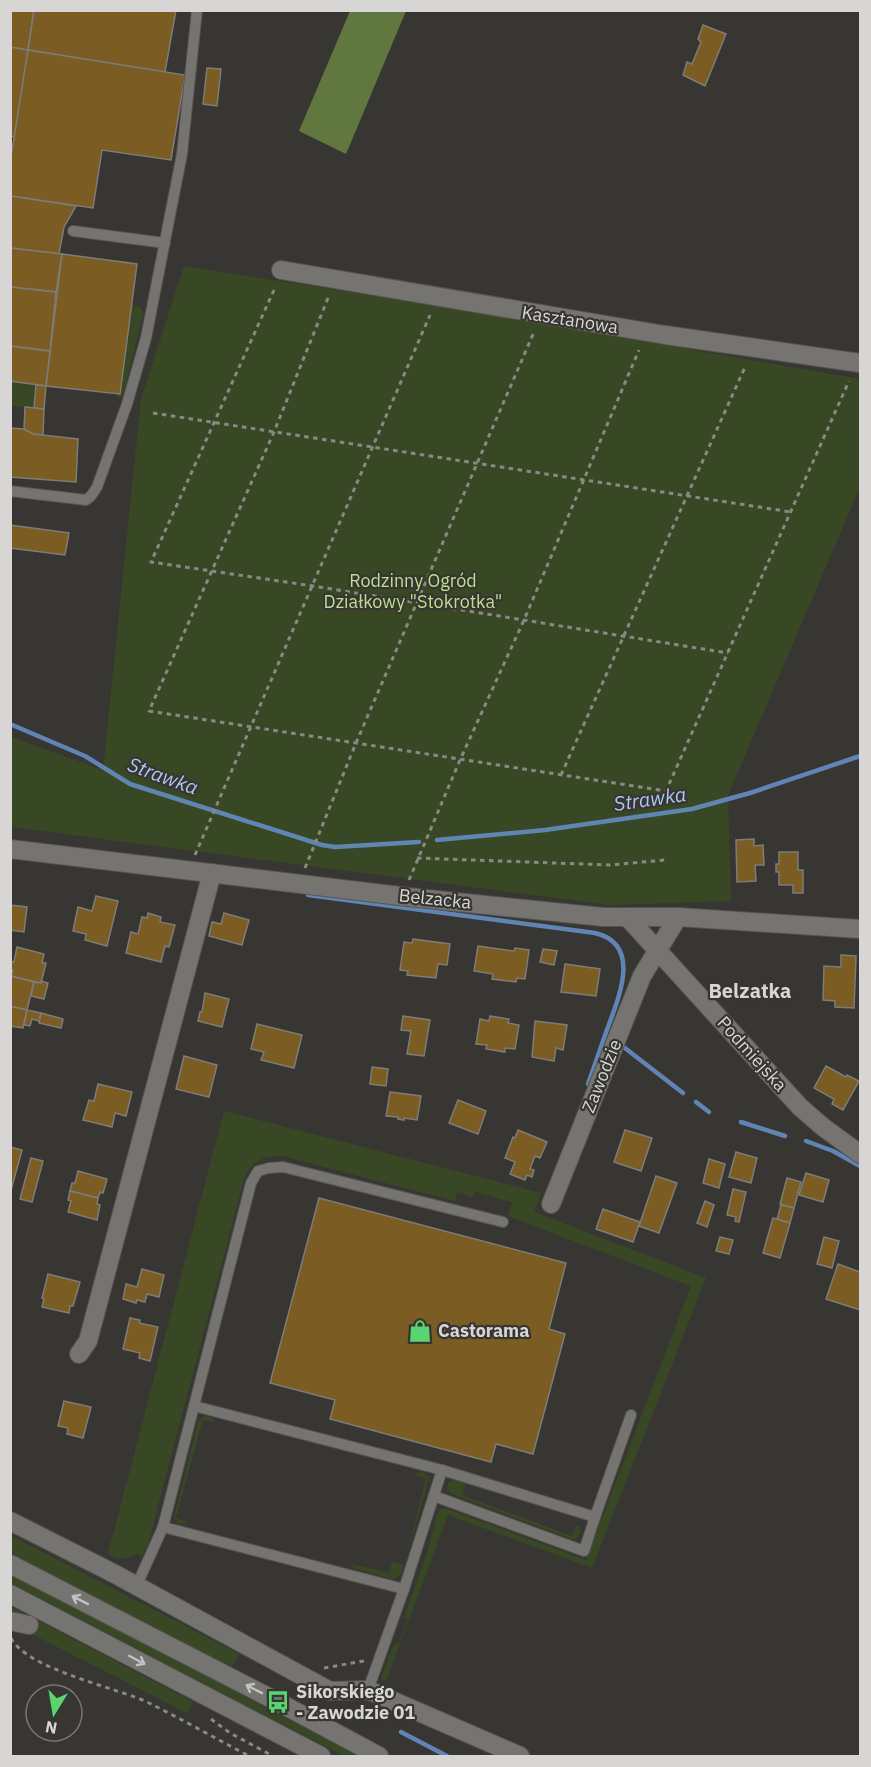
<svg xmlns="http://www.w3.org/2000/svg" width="871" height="1767" font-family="'IBM Plex Sans',sans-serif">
	<rect width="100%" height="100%" fill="#383632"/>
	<g fill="#394824">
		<polygon points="184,266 428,304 860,379 860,487 728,795 731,901 610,905 11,827 11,737 103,770 141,399"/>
		<polygon points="131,304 141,308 143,314 123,395 119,399 116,394 120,394"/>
		<polygon points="10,381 36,385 34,408 11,406"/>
		<path d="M224 1111 541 1193 534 1212 706 1278 592 1568 448 1515 386 1681 381 1679 382 1675 394 1644 398 1645 408 1619 404 1617 427 1553 438 1513 442 1509H447L586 1560 691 1286 508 1216 512 1202 475 1192 473 1197 457 1192 455 1201 282 1156C264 1155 252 1161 244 1179L148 1544 142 1556 137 1553C126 1561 120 1560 108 1554Z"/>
		<polygon points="204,1416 213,1418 213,1422 203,1419 176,1518 187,1522 179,1524 174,1518 198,1422"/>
		<polygon points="422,1471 429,1478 402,1572 398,1577 392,1579 353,1568 352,1564 389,1573 392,1562 404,1565 426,1478 415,1475 418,1472"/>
		<polygon points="455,1480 466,1483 462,1495 572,1536 577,1525 580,1527 580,1533 575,1539 571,1539 452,1494 447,1490 448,1483"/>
		<polygon points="10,1535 239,1654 232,1666 214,1659 11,1553"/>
		<polygon points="11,1574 358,1756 344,1756 11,1583"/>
		<polygon points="10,1606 193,1702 187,1713 30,1633 11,1616"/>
	</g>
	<polygon fill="#607740" points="350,11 406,11 346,154 299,131"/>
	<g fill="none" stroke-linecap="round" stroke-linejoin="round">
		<g stroke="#6084b4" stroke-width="4.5">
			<polyline points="10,724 85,756 130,784 322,845 335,847 419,842"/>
			<polyline points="437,840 545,830 692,809 750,793 860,756"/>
			<path d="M308 895 595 933C642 944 619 997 608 1027 601 1046 595 1065 588 1084"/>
			<polyline points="621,1045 683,1093"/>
			<polyline points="696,1102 709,1112"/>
			<polyline points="741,1122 785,1136"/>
			<polyline points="806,1141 833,1151 860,1166"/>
			<polyline points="401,1732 447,1756"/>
		</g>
	</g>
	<g fill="#7b5c23" stroke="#7e7c78" stroke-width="1.5">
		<polygon points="10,10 34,10 28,50 10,47"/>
		<polygon points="34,10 176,10 165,72 28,50"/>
		<polygon points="703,25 726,34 705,86 683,75 687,62 692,64 701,42 698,39"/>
		<polygon points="10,47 28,50 15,137 10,136"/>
		<polygon points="28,50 185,75 171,160 102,150 93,208 10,196 10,163"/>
		<polygon points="207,68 221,69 217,106 203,104"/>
		<polygon points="11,196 76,206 64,227 59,254 10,248"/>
		<polygon points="10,248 62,254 56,292 10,287"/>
		<polygon points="62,254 137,264 120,394 46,386"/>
		<polygon points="10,287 56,292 50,351 10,346"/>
		<polygon points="10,346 50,351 46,386 10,381"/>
		<polygon points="36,385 46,386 44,409 34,408"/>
		<polygon points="25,407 44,409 43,435 33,434 24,429"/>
		<polygon points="10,428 24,429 33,434 78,439 76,482 10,477"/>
		<polygon points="10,525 69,533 65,555 10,548"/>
		<polygon points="754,839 754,846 763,845 764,865 755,865 756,881 737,882 736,840"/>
		<polygon points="779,852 798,852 798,870 803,870 803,893 793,893 793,885 779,885 779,872 776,872 776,864 779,864"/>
		<polygon points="96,896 118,901 107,946 85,940 86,934 73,931 78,907 92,911"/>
		<polygon points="10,905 27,907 24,932 10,930"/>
		<polygon points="148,913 161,917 160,922 175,925 169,947 165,946 161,962 126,953 131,932 138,934 142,917 147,918"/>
		<polygon points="224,913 249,920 242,945 209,936 212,922 221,924"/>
		<polygon points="413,939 450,944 447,965 438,964 436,978 407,975 408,971 400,970 404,942 412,943"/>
		<polygon points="478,946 514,951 515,948 529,950 525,979 517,978 516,982 492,979 493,974 474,971"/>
		<polygon points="17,947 44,954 42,963 46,963 41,983 11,976 13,970 10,970 10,961 14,962"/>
		<polygon points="543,949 557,951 554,965 540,962"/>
		<polygon points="841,955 856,956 854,1008 835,1007 835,1001 823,1000 824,966 841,967"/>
		<polygon points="565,964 600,969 596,996 561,992"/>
		<polygon points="11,976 34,982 27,1010 10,1006"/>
		<polygon points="41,981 48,983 44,999 31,996 34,982 41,983"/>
		<polygon points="205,993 229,999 222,1027 198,1021 200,1012 202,1012"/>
		<polygon points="10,1006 27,1010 23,1028 10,1026"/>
		<polygon points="27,1010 41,1013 39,1021 32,1019 30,1026 24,1025"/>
		<polygon points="41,1013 63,1019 61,1028 39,1023"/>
		<polygon points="403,1016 430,1020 424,1056 407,1054 411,1031 401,1030"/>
		<polygon points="490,1016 509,1019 508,1023 519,1025 515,1049 505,1048 505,1052 486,1049 487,1045 476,1044 480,1019 489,1021"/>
		<polygon points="535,1021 567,1025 563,1050 556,1048 554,1061 532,1057"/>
		<polygon points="257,1024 302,1035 294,1068 261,1060 264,1052 251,1049"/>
		<polygon points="184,1056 217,1065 209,1097 176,1089"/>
		<polygon points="826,1066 846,1077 847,1075 859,1081 843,1110 832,1104 834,1099 814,1088"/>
		<polygon points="372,1067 388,1069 386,1086 370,1084"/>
		<polygon points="98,1084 132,1092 126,1116 115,1113 112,1127 83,1120 89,1100 94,1101"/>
		<polygon points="390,1092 421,1096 417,1120 404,1118 404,1120 398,1119 398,1117 386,1116"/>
		<polygon points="458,1100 486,1111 478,1134 449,1123"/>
		<polygon points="518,1130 547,1142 540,1158 535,1156 530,1169 534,1170 532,1177 527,1175 525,1180 510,1174 515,1162 505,1158 513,1137 515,1138"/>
		<polygon points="625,1130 652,1138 641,1171 614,1162"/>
		<polygon points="10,1147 22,1150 10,1194"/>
		<polygon points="736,1152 757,1158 751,1183 729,1177"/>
		<polygon points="31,1158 43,1161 32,1202 20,1199"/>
		<polygon points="709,1159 725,1164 719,1188 703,1183"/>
		<polygon points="78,1171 107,1179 103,1193 100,1192 98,1198 70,1191 72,1183 75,1183"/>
		<polygon points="806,1173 829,1180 823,1202 799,1195"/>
		<polygon points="656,1176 677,1183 659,1233 639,1226"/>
		<polygon points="787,1178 801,1182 794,1208 780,1204"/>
		<polygon points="733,1189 746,1192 739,1222 735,1221 736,1217 727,1215"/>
		<polygon points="70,1191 98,1198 97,1204 100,1205 97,1220 68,1212 71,1201 68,1200"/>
		<polygon points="319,1198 566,1263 549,1329 565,1334 533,1454 496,1444 491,1462 330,1419 335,1400 270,1383"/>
		<polygon points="705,1201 714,1205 707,1227 697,1223"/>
		<polygon points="781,1205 794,1208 790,1223 777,1219"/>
		<polygon points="603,1209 640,1222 633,1242 596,1229"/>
		<polygon points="773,1218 790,1223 780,1258 763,1253"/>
		<polygon points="720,1237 733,1240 729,1254 716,1251"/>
		<polygon points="824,1237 839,1241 832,1268 817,1264"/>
		<polygon points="838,1264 860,1272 860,1310 826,1299"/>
		<polygon points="142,1269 164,1275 159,1297 147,1294 145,1302 137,1300 136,1303 123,1299 126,1284 137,1287"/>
		<polygon points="48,1274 80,1282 73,1306 70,1306 69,1313 42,1307 44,1299 42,1298"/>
		<polygon points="130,1318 140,1320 139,1323 158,1327 150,1361 139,1358 140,1353 123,1349"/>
		<polygon points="64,1401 91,1407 83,1438 67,1434 68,1428 58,1426"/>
	</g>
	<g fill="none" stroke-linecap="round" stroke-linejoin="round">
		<g stroke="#565452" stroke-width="12">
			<g id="lane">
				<polyline points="73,231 165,243"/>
				<polyline points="10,491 86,500 91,496 97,487 127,404 146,338 182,154 197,10"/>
				<polyline points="194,1406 442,1470 595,1517 631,1415"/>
				<polyline points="434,1496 584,1551 595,1517"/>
				<polyline points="163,1527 404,1589"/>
				<polyline points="136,1587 163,1527 251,1183 258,1171 269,1168 283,1167 503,1222"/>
				<polyline points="368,1690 404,1589 442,1470"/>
			</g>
		</g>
		<g stroke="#565452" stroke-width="20">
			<g id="street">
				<polyline points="281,270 665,335 860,363"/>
				<polyline points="10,849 408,897 603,917 678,917 860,929"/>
				<polyline points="628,918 800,1107 823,1127 860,1154"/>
				<polyline points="551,1204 642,976 678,917"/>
				<polyline points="79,1354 88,1341 212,873"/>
				<polyline points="10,1521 113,1573 330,1691 368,1690 520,1756"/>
				<polyline points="10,1621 29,1625"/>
			</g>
		</g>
		<g stroke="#565452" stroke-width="20">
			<g id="secondary">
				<polyline points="10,1564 278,1702 379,1756"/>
				<polyline points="10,1594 321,1756"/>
			</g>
		</g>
		<g stroke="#8a8885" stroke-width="3" stroke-dasharray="4.5 4.5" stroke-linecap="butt">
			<polyline points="274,290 151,562 313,586 728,653"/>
			<polyline points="328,298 274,432 149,711 666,791 849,381"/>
			<polyline points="153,413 791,512"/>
			<polyline points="561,775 746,365"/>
			<polyline points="195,855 430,315"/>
			<polyline points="417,858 610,865 665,860"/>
			<polyline points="305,868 356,743 534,332"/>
			<polyline points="409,880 460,760 524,620 639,350"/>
			<path d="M11 1638C27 1669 114 1687 147 1702 181 1719 215 1738 249 1756"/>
			<polyline points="324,1668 364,1661"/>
			<polyline points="211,1719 230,1733 273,1756"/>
		</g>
		<use href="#lane" stroke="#767470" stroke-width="10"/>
		<use href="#street" stroke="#767470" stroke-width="18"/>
		<use href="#secondary" stroke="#767470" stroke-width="18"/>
	</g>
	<defs><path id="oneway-shaft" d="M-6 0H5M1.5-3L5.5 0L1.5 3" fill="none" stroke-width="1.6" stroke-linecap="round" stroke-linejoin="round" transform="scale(1.5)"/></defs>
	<g stroke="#c4c2c0">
		<use href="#oneway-shaft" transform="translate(80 1600) rotate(-153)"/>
		<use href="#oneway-shaft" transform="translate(137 1660) rotate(28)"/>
		<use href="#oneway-shaft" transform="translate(254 1689) rotate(-153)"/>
	</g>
	<defs>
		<g id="shop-bare" transform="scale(1.8)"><path d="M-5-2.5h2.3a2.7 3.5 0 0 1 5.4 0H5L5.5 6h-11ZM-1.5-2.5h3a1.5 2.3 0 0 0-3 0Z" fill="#57d670" stroke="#383632" stroke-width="2.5" paint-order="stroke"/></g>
		<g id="bus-bare" transform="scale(1.8)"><path d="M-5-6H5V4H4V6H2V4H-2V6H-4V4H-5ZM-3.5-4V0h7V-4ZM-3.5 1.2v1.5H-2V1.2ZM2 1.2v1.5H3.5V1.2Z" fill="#57d670" stroke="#383632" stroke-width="2.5" paint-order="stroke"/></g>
	</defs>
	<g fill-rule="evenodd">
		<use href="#shop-bare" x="420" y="1331"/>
		<use href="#bus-bare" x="278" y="1702"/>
	</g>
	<g text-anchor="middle" stroke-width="4.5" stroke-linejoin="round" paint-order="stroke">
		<g font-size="18" fill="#d7d6d4" stroke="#383632">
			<text transform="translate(570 320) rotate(9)" y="6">Kasztanowa</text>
			<text transform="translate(435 899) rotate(6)" y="6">Belzacka</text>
			<text transform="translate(752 1054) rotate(48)" y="6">Podmiejska</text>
			<text transform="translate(602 1076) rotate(-68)" y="6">Zawodzie</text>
		</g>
		<g font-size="18" fill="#bcdf8d" stroke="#383632">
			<text x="413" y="587">Rodzinny Ogród<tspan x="413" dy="21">Działkowy "Stokrotka"</tspan></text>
		</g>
		<g font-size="18" font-weight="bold" fill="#d7d6d4" stroke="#383632" text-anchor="start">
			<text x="438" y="1337">Castorama</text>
			<text x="296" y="1698">Sikorskiego<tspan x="296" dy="21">- Zawodzie 01</tspan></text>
		</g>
		<g font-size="20" font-style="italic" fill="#a9c8f2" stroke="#383632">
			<text transform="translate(163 776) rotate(20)" y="7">Strawka</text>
			<text transform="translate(650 799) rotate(-8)" y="7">Strawka</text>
		</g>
		<g font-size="20" font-weight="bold" fill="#d7d6d4" stroke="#383632">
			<text x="750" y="998">Belzatka</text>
		</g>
	</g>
	<rect width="871" height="1767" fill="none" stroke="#d7d6d4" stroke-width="24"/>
	<g transform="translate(54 1713) rotate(191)"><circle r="28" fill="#383632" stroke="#787673" stroke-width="1.5"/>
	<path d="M0-4.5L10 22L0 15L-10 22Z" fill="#57d670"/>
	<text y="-9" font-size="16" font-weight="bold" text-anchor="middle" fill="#d7d6d4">N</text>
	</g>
</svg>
